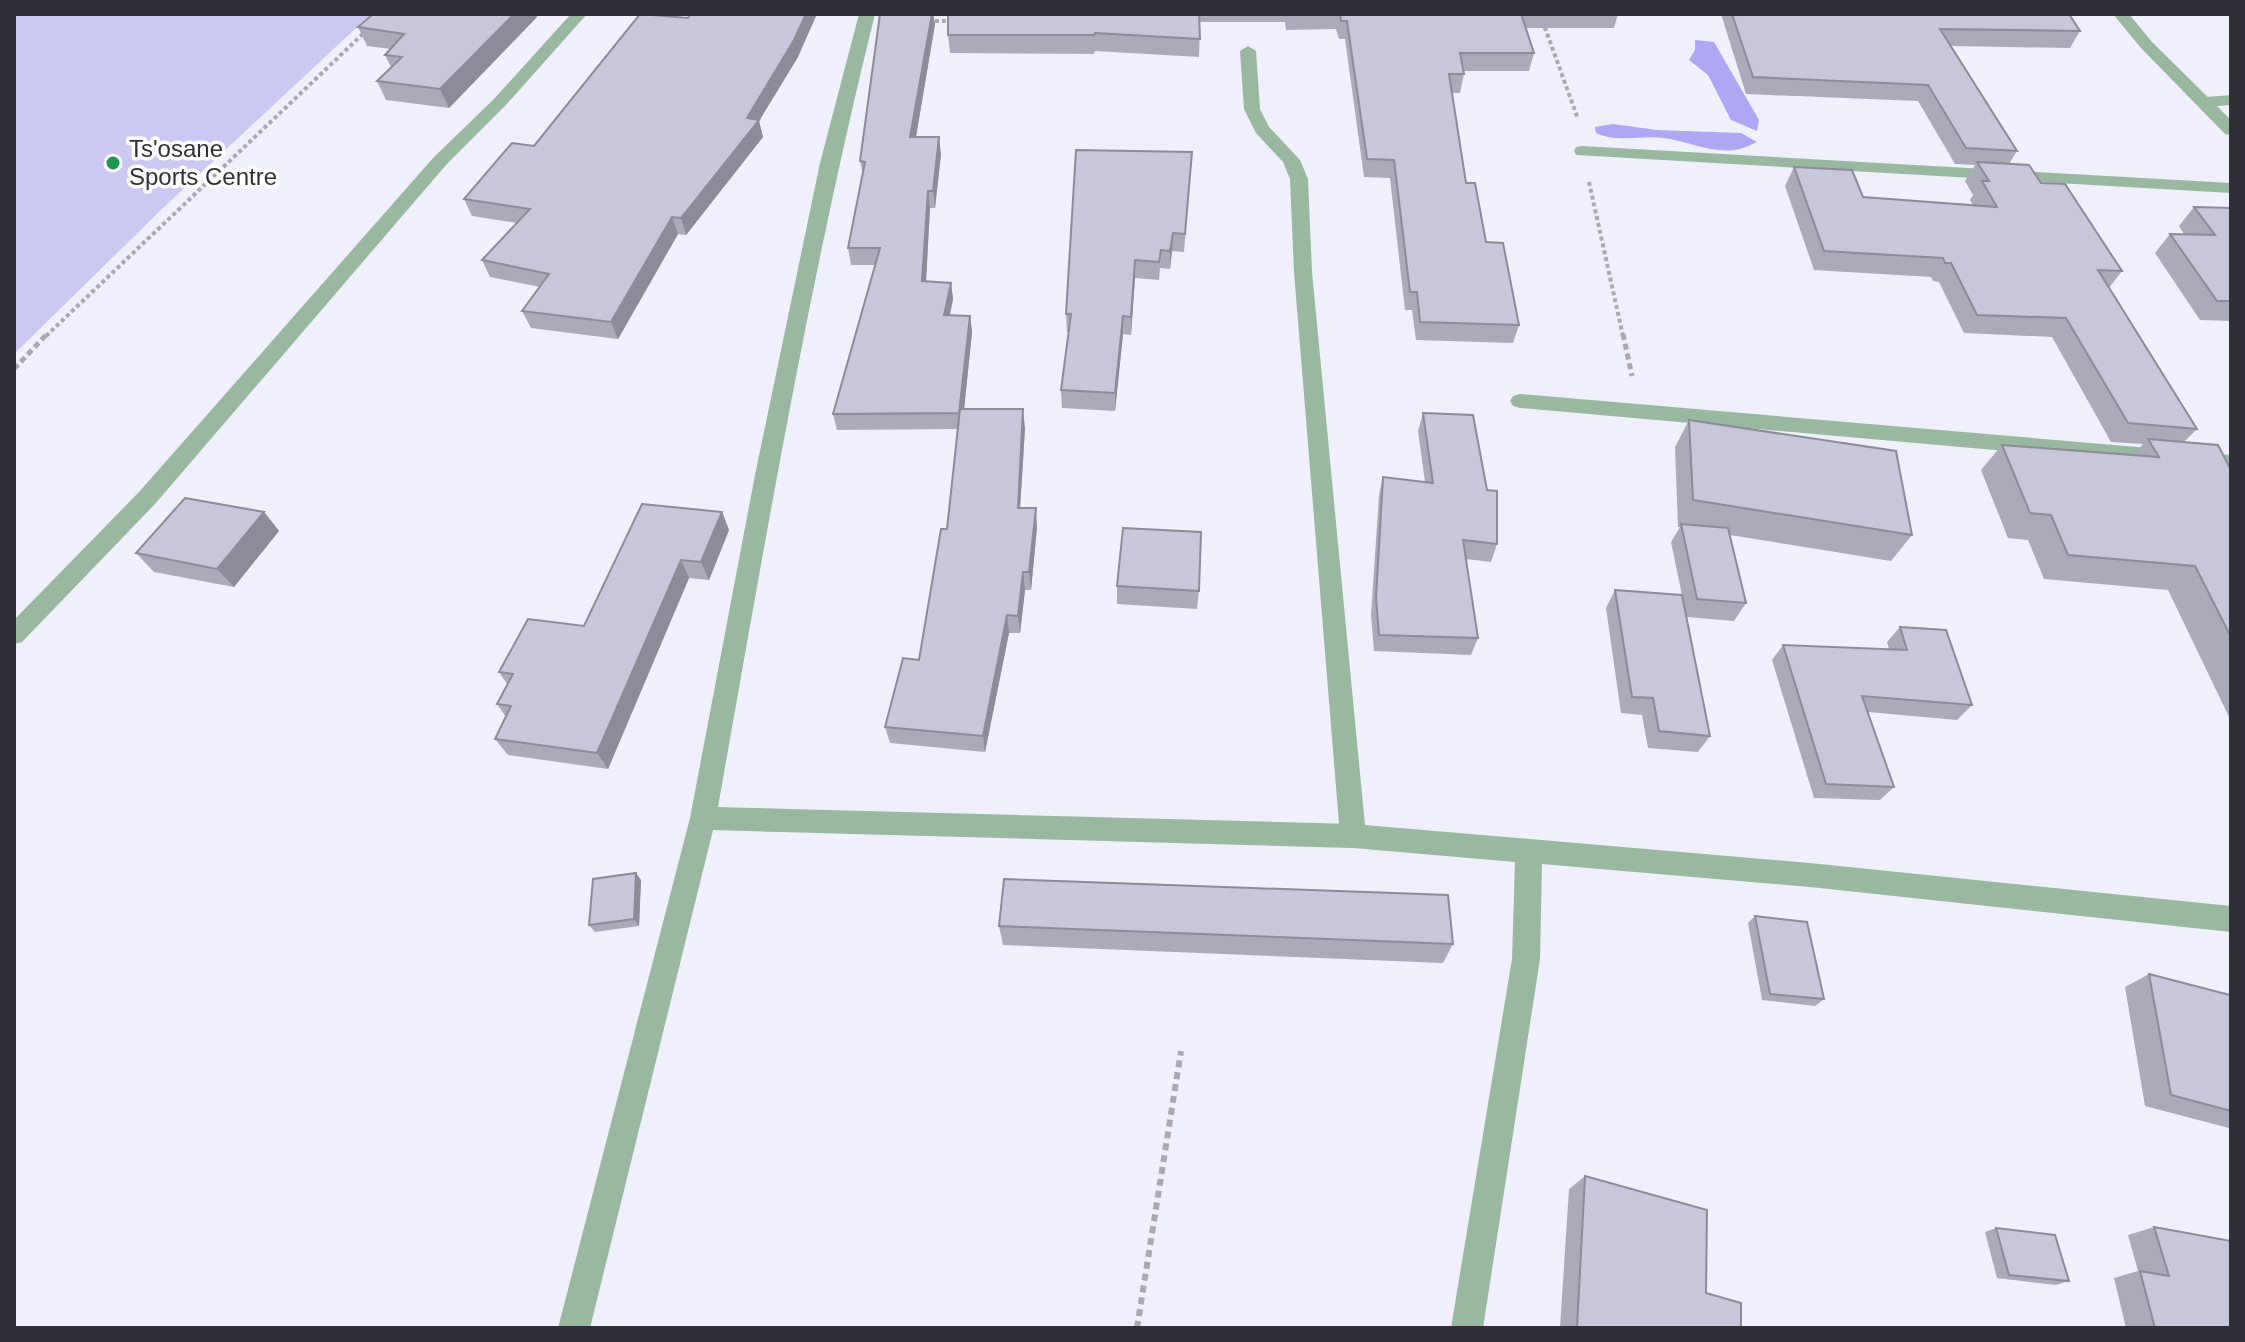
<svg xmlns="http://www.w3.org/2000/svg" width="2245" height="1342" font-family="Helvetica,sans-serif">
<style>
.green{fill:#cbc8f3}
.forest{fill:#aea7f4}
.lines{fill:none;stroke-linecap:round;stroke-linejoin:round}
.path-far2{stroke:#a9a8b3;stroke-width:4;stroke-dasharray:4 3;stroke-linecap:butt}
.path-far1{stroke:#a9a8b3;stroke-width:5;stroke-dasharray:6 4;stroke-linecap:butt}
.path{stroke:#a9a8b3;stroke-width:6;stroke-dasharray:7 5;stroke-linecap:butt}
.service{fill:#98b89f;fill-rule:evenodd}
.minor{fill:#98b89f;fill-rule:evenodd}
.wall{fill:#abaabb}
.shaded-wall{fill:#8b8b99}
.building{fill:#c7c6da;stroke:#8b8b99;stroke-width:2}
.poi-dot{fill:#1f9652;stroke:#fefefe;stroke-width:3}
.labels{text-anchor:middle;stroke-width:7;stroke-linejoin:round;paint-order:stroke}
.far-poi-label{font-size:24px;fill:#302f37;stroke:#fefefe;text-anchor:start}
</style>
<rect width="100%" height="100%" fill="#f0effc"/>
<polygon class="green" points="14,14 371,14 161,210 14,354"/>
<g class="forest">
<polygon points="1695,40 1714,42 1759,120 1757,131 1731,120 1708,75 1689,60 1695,50"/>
<path d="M 1613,124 L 1657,130 L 1741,133 L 1757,142 C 1752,144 1745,148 1739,149 C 1716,155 1687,141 1664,138 C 1641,135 1617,143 1596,133 L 1595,127 Z"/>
</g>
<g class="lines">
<g class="path-far2">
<polyline points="1540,14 1578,119"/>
<polyline points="928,21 954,21"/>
<polyline points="1589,182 1623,336"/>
<polyline points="46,336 366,31"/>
</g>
<g class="path-far1">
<polyline points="1623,334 1632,376"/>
<polyline points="14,369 47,334"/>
</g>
<polyline class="path" points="1137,1328 1181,1051"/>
<g class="service">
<polygon points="571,14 587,14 505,106 446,165 155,504 22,642 14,644 14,620 139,492 434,157 493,100"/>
<polygon points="1248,46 1256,51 1260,109 1269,127 1300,160 1308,179 1312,272 1366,836 1362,844 1353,848 1344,844 1340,836 1294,272 1290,179 1283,162 1256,133 1244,109 1240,51"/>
<polygon points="2231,95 2231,105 2207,107 2199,102 2207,97"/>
<polygon points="1582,146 2231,183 2231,193 1576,155 1574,151 1576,147"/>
<polygon points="1520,394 2231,455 2231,471 1520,408 1513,406 1510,401 1513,396"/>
</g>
<g class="minor">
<path d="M 859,14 L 875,14 C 810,276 765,541 718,807 L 1353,824 L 1810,863 L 2231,906 L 2231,932 L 1810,887 L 1542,864 L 1540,959 L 1483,1328 L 1451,1328 L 1512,959 L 1515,862 L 1353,848 L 713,830 L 590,1328 L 558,1328 L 690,818 L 755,475 L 820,163 Z"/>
<polygon points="2113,14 2129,14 2152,42 2231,120 2231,135 2225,134 2141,48"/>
</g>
</g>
<g class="wall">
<polygon points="373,14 536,14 537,17 449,108 386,100 377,81 391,67 385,55 391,49 367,46 358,27"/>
<polygon points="880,14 933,14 935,24 916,137 941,154 935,208 930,208 926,282 951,283 953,299 950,315 970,316 972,332 964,409 1025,428 1020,508 1037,527 1031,590 1025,590 1020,633 1009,633 985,752 890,743 885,727 919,660 947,529 957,429 837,430 833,414 875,265 851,265 848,248 863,175 860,161"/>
<polygon points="948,14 1618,14 1614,28 1526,28 1534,53 1529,71 1464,71 1464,74 1460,93 1452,93 1466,183 1486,242 1519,325 1513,343 1416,340 1412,310 1405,310 1390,178 1364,177 1345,39 1339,39 1336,29 1286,30 1285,22 1200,22 1199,57 1095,51 1094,54 950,53 948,35"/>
<polygon points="1721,14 2069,14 2080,31 2070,48 1951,46 2017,151 2009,164 2041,183 2122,271 2109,288 2197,429 2184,442 2231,470 2231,721 2168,590 2044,579 2028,540 2008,538 1981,470 2002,445 2133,455 2143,444 2111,442 2052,337 1964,333 1939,282 1933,281 1931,277 1814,270 1785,186 1794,167 1863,197 1973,205 1970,200 1973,195 1965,181 1975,165 1955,164 1918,101 1746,94"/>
<polygon points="688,18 798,57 759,121 763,137 686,235 678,234 618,339 531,328 522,311 540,287 490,277 482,260 517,223 472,216 464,199 534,146"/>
<polygon points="1192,152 1184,252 1172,251 1170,269 1160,268 1159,280 1135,278 1131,335 1123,334 1115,411 1062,408 1061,390 1069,332 1067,332 1066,314"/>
<polygon points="2194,207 2231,208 2231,321 2200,320 2155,253 2170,234 2184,234 2179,226"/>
<polygon points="1423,413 1497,544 1491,562 1466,559 1478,638 1471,655 1374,651 1371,615 1379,495 1383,477 1425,482 1418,431"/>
<polygon points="1689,420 1912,535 1891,561 1730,535 1746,603 1734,621 1687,617 1710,736 1698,752 1648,748 1642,715 1621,713 1606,608 1615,590 1682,595 1671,542 1680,527 1678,527 1675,447"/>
<polygon points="264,512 279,531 234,587 154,572 136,553"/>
<polygon points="722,512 729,530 709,580 689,578 608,769 508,755 495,739 506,717 497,704 507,684 499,672 584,626"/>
<polygon points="1117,586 1199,591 1197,609 1117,604"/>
<polygon points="1900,627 1972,705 1957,720 1868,712 1894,787 1880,800 1814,798 1772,660 1783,645 1889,649 1887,642"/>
<polygon points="641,880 639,926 595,932 589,925"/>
<polygon points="1755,916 1824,999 1815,1006 1762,1000 1748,923"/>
<polygon points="999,926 1453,944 1443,963 1003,945"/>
<polygon points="2149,974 2231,999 2231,1128 2229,1128 2145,1106 2125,987"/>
<polygon points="1585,1176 1706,1293 1741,1328 1560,1328 1569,1189"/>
<polygon points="2154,1227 2231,1328 2126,1328 2114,1278 2138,1271 2128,1235"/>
<polygon points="1996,1228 2069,1281 2056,1285 1997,1278 1985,1232"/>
</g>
<g class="shaded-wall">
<polygon points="514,14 536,14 537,17 449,108 440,89"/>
<polygon points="806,14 817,14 798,57 759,121 763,137 686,235 681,218 747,118"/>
<polygon points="932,14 933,14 935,24 913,154 910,137"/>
<polygon points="939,137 941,154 935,208 933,191"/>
<polygon points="928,191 930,208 925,298 922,281"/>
<polygon points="672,217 678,234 618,339 611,322"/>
<polygon points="1173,233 1172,251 1170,269 1170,251"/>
<polygon points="1135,260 1135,278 1131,335 1131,317"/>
<polygon points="951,283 953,299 946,331 944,315"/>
<polygon points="970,316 972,332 962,429 960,413"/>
<polygon points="1123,316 1123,334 1115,411 1115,393"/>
<polygon points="1023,409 1025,428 1019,526 1018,508"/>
<polygon points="1036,508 1037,527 1031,590 1029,572"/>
<polygon points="264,512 279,531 234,587 217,569"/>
<polygon points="722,512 729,530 709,580 701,562"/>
<polygon points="681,560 689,578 608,769 597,753"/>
<polygon points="1023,572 1025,590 1020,633 1018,616"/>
<polygon points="1007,615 1009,633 985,752 983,736"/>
<polygon points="636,873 641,880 639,926 634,919"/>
</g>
<g class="building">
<polygon points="373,14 514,14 440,89 377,81 402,57 385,55 404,34 358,27"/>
<polygon points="640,14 688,18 690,14 806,14 794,40 747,118 759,120 681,218 672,217 611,322 522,311 549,274 482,260 530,209 464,199 512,143 534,146"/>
<polygon points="880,14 932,14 910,137 939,137 933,191 928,191 922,281 951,283 944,315 970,316 959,413 833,414 880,248 848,248 865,162 860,161"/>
<polygon points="948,14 1199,14 1200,39 1095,33 1094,35 948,35"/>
<polygon points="1340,14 1521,14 1534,53 1460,53 1464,74 1449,74 1466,183 1475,183 1486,242 1503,243 1519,325 1420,322 1417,292 1410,292 1394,160 1367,159 1347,21 1341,21"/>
<polygon points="1732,14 2069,14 2080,31 1940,29 2017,151 1966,148 1928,85 1753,77"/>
<polygon points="1076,150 1192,152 1185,234 1173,233 1170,251 1161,250 1159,262 1135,260 1131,317 1123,316 1115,393 1061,390 1071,314 1066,314"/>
<polygon points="1977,162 2029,165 2041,183 2065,184 2122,271 2098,270 2197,429 2128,423 2066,318 1977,315 1951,263 1945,263 1943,258 1824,251 1794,167 1852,170 1863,197 1997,207 1982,181 1989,181"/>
<polygon points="2194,207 2231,208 2231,301 2217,301 2170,234 2215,235"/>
<polygon points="960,409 1023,409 1018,508 1036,508 1029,572 1023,572 1018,616 1007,615 983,736 885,727 903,658 919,660 941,529 947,529"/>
<polygon points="1423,413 1473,415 1487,490 1497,491 1497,544 1463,540 1478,638 1379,635 1376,598 1383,477 1433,483"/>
<polygon points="1689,420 1896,451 1912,535 1693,500"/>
<polygon points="2148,439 2218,445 2231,470 2231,637 2195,566 2068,555 2051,515 2030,513 2002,445 2159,457"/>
<polygon points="185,498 264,512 217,569 136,553"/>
<polygon points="642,504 722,512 701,562 681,560 597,753 495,739 511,706 497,704 513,674 499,672 528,619 584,626"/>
<polygon points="1681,524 1728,528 1746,603 1697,599"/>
<polygon points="1123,528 1201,532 1199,591 1117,586"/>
<polygon points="1615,590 1682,595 1710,736 1659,731 1653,698 1632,697"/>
<polygon points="1900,627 1946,630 1972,705 1862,696 1894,787 1826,784 1783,645 1907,650"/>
<polygon points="636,873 634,919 589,925 593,879"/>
<polygon points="1004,879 1448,895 1453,944 999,926"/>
<polygon points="1755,916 1807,922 1824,999 1770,994"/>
<polygon points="2149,974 2230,995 2231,1111 2171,1095"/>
<polygon points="1585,1176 1707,1210 1706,1293 1741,1303 1741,1328 1577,1328"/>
<polygon points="2154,1227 2231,1241 2231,1328 2155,1328 2140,1271 2169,1276"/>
<polygon points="1996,1228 2055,1235 2069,1281 2009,1275"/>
</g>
<circle class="poi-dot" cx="113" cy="163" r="8"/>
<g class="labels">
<g class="far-poi-label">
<text x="129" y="157">Ts'osane<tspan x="129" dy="28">Sports Centre</tspan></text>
</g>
</g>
<rect width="2245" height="1342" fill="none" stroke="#302f37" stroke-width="32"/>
</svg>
